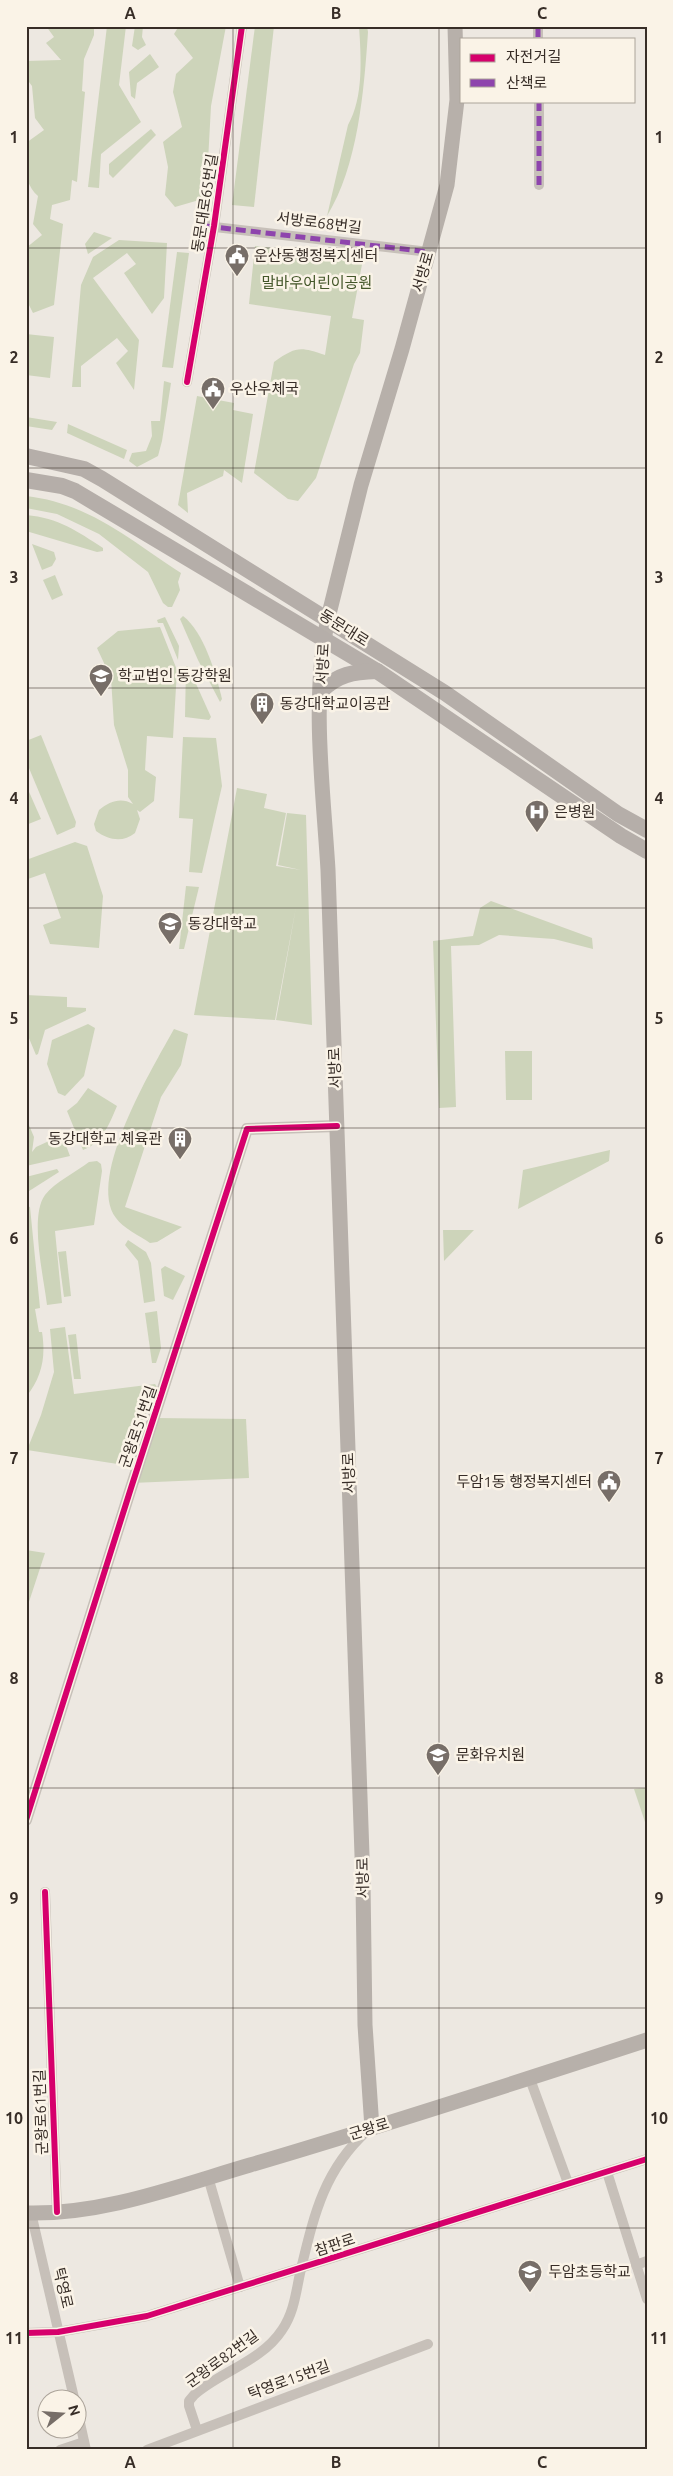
<svg xmlns="http://www.w3.org/2000/svg" width="673" height="2476" font-family="Ubuntu,'Noto Sans KR',sans-serif">
<style>
.green{fill:#cdd4ba}
.lines{fill:none;stroke-linecap:round;stroke-linejoin:round}
.minor{stroke:#c7c0b9;stroke-width:10}
.tertiary{stroke:#c7c0b9;stroke-width:12}
.secondary{stroke:#b7b0aa;stroke-width:15}
.primary{stroke:#b5aea9;stroke-width:16}
.quiet{stroke:#8e44ad;stroke-width:5;stroke-dasharray:10 5;stroke-linecap:butt}
.cycleway-casing{stroke:#faf3e7;stroke-width:9}
.cycleway{stroke:#d6006c;stroke-width:6}
.grid{fill:none;stroke:#372d27;stroke-width:1;stroke-opacity:0.55}
.labels{text-anchor:middle;stroke-width:5;stroke-linejoin:round;paint-order:stroke}
.street-label{font-size:15px;fill:#372d27;stroke:#faf3e7}
.poi-label{font-size:15px;fill:#372d27;stroke:#faf3e7;text-anchor:start}
.park-label{font-size:15px;fill:#44572a;stroke:#faf3e7}
.neatline{fill:none;stroke:#372d27;stroke-width:2}
.grid-label{font-size:16px;text-anchor:middle;font-weight:bold;fill:#372d27}
</style>
<rect width="100%" height="100%" fill="#ede8e1"/>
<g class="green">
<path d="M 46,26 L 94,26 L 94,35 L 84,59 L 82,91 L 85,92 L 77,182 L 72,180 L 70,200 L 52,205 L 50,219 L 63,224 L 54,305 L 33,313 L 26,299 L 26,248 L 42,235 L 33,224 L 38,196 C 22,182 26,163 26,143 L 44,130 L 35,118 L 32,86 L 26,78 L 26,61 L 61,60 L 46,43 L 54,37 Z"/>
<polygon points="107,26 126,26 119,85 141,122 101,154 99,188 88,187"/>
<polygon points="135,26 143,26 142,37 146,45 138,50 132,46"/>
<polygon points="179,26 226,26 211,106 206,198 175,207 165,195 168,167 163,142 182,127 173,92 176,74 193,58 174,34"/>
<polygon points="255,26 274,26 254,207 232,205"/>
<path d="M 359,26 L 367,26 L 368,32 C 364,91 358,166 327,216 L 348,125 C 364,97 361,57 359,26 Z"/>
<polygon points="150,54 159,67 137,83 135,99 131,96 129,72"/>
<polygon points="151,129 156,135 113,178 109,174 109,164"/>
<polygon points="94,232 112,238 88,254 85,244"/>
<polygon points="119,240 167,243 164,298 152,314 124,273 136,264 127,253 93,278 139,340 134,390 116,363 128,351 117,338 81,366 81,387 72,387 81,285 93,257"/>
<path d="M 255,246 L 295,250 L 296,248 L 363,259 L 352,318 L 364,320 L 360,353 L 354,364 L 316,478 L 298,501 L 288,499 L 254,473 L 274,362 C 297,346 300,347 325,355 L 331,316 L 249,304 Z"/>
<polygon points="177,252 189,253 173,368 162,367"/>
<polygon points="26,334 54,337 50,378 26,375"/>
<polygon points="164,381 171,383 162,441 158,456 137,467 129,461 132,453 146,451 152,436 151,421 160,421"/>
<polygon points="197,396 234,403 233,410 253,414 242,483 224,470 223,476 187,493 188,513 178,505"/>
<polygon points="26,417 57,422 52,430 26,426"/>
<polygon points="68,424 127,450 124,459 67,433"/>
<path d="M 26,496 C 89,503 130,540 181,573 L 178,582 L 180,590 L 172,607 L 168,607 L 163,603 L 148,572 L 99,534 L 57,514 L 26,508 Z"/>
<path d="M 26,515 C 59,518 77,531 103,548 L 103,551 L 97,552 L 26,531 Z"/>
<polygon points="32,544 54,552 56,559 52,566 42,570"/>
<polygon points="55,575 63,595 52,600 43,580"/>
<path d="M 183,616 C 204,632 216,674 222,699 L 220,702 L 198,660 L 180,619 Z"/>
<polygon points="165,617 179,646 178,660 163,623 158,623 157,620"/>
<path d="M 160,627 L 177,670 L 173,738 L 147,736 L 145,770 L 156,777 L 154,801 L 140,812 L 137,810 L 140,819 L 135,833 C 123,843 108,840 96,831 L 94,824 L 99,810 C 110,801 121,797 133,804 L 128,797 L 128,770 L 114,725 L 111,678 L 97,648 L 118,631 Z"/>
<polygon points="186,666 188,666 211,717 209,720 185,717"/>
<polygon points="41,735 76,822 75,827 57,835 26,761 26,741"/>
<polygon points="183,737 216,738 222,786 202,873 189,872 193,819 179,818"/>
<polygon points="26,785 41,819 26,825"/>
<polygon points="237,788 267,794 264,808 286,813 276,866 301,870 278,865 287,813 306,815 312,1025 276,1020 296,907 275,1020 194,1015"/>
<polygon points="75,842 87,846 103,896 99,948 50,944 43,925 61,918 45,873 28,879 26,860"/>
<polygon points="186,886 199,887 184,949 179,949"/>
<polygon points="491,901 592,938 593,949 554,939 499,935 479,945 451,946 456,1107 439,1108 433,941 473,936 480,908"/>
<polygon points="26,995 67,997 67,1007 86,1008 86,1011 45,1030 38,1054 36,1055 26,1031"/>
<polygon points="88,1024 95,1028 84,1076 65,1096 58,1093 47,1064 52,1040"/>
<path d="M 174,1029 L 188,1034 L 181,1065 L 161,1097 L 125,1207 L 182,1227 L 157,1242 L 150,1243 C 140,1236 123,1228 116,1218 C 86,1178 153,1067 174,1029 Z"/>
<polygon points="505,1051 532,1051 532,1100 506,1100"/>
<path d="M 88,1088 L 117,1106 C 109,1125 102,1143 83,1150 L 67,1111 L 77,1103 Z"/>
<polygon points="26,1118 34,1137 32,1152 36,1147 62,1135 70,1156 26,1166"/>
<polygon points="610,1150 609,1161 518,1209 523,1170"/>
<path d="M 97,1161 L 101,1164 L 102,1171 L 94,1225 L 55,1231 L 62,1303 L 47,1305 C 44,1278 29,1217 45,1195 C 55,1182 76,1172 89,1162 Z"/>
<polygon points="57,1169 59,1172 26,1193 26,1177"/>
<path d="M 26,1206 L 30,1207 L 40,1308 L 35,1309 L 39,1332 L 42,1332 C 46,1357 42,1377 26,1397 Z"/>
<polygon points="443,1230 474,1230 444,1261"/>
<polygon points="128,1240 146,1252 151,1263 155,1301 144,1303 138,1261 125,1245"/>
<polygon points="66,1251 71,1296 64,1297 58,1252"/>
<polygon points="165,1266 185,1276 173,1300 164,1296 161,1269"/>
<polygon points="157,1311 161,1348 156,1363 152,1363 145,1313"/>
<polygon points="65,1327 74,1394 155,1384 157,1387 124,1465 27,1450 41,1415 54,1372 50,1329"/>
<polygon points="76,1334 81,1379 74,1379 68,1335"/>
<polygon points="155,1418 246,1419 249,1478 132,1483"/>
<polygon points="26,1550 45,1553 26,1611"/>
<polygon points="647,1788 647,1828 634,1789"/>
</g>
<g class="lines">
<g class="minor">
<polyline points="538,27 538,39"/>
<polyline points="539,101 539,185"/>
<polyline points="206,226 429,252"/>
<polyline points="187,382 214,226 242,26"/>
<polyline points="45,1892 57,2212"/>
<polyline points="530,2079 568,2183"/>
<polyline points="607,2172 647,2299"/>
<polyline points="208,2177 240,2287"/>
<polyline points="31,2213 74,2398"/>
<polyline points="636,2265 647,2261"/>
<polyline points="26,2333 58,2332 147,2316 647,2159"/>
<polyline points="78,2414 86,2450"/>
<path d="M 197,2430 L 189,2406 L 189,2401 L 194,2395 C 220,2372 262,2361 282,2330 C 295,2311 296,2290 301,2269 C 314,2215 324,2170 367,2131"/>
<polyline points="60,2450 84,2442"/>
<polyline points="147,2450 428,2344"/>
</g>
<polyline class="tertiary" points="26,1820 131,1488 247,1129 337,1126"/>
<g class="secondary">
<path d="M 372,2128 L 365,2025 L 363,1884 L 328,870 C 323,787 311,700 328,618 L 361,485 L 402,349 L 447,185 L 457,100 L 455,26"/>
<path d="M 26,2213 C 103,2215 178,2186 250,2165 C 383,2126 515,2083 647,2040"/>
</g>
<g class="primary">
<polyline points="26,456 84,469 102,479 445,693 618,814 647,830"/>
<polyline points="26,480 62,486 75,491 377,671 621,836 647,851"/>
<path d="M 321,691 C 338,674 353,672 377,671"/>
</g>
<g class="quiet">
<polyline points="538,27 538,39"/>
<polyline points="539,101 539,185"/>
<polyline points="206,226 429,252"/>
</g>
<defs>
<g id="cycleway">
<polyline points="187,382 214,226 242,26"/>
<polyline points="26,1820 131,1488 247,1129 337,1126"/>
<polyline points="45,1892 57,2212"/>
<polyline points="26,2333 58,2332 147,2316 647,2159"/>
</g>
</defs>
<use href="#cycleway" class="cycleway-casing"/>
<use href="#cycleway" class="cycleway"/>
</g>
<path class="grid" d="M 233,26 L 233,2450M 439,26 L 439,2450M 26,248 L 647,248M 26,468 L 647,468M 26,688 L 647,688M 26,908 L 647,908M 26,1128 L 647,1128M 26,1348 L 647,1348M 26,1568 L 647,1568M 26,1788 L 647,1788M 26,2008 L 647,2008M 26,2228 L 647,2228"/>
<defs>
<symbol id="civic-pin" viewBox="-11 -11 22 30"><path d="M0 17L-7.5 6A9.5 9.5 0 1 1 7.5 6Z" fill="#776e68" stroke="#faf3e7"/><path d="M-.6-6.5H3V-4.5H.6V-3L4-1V1h2V6H-6V1h2V-1L-.6-3ZM-1.2 2.5V6h2.4V2.5Z" fill="#fff"/></symbol>
<symbol id="school-pin" viewBox="-11 -11 22 30"><path d="M0 17L-7.5 6A9.5 9.5 0 1 1 7.5 6Z" fill="#776e68" stroke="#faf3e7"/><path d="M0-5L7-2L0 1L-7-2ZM-4 1L0 2.5L4 1V4Q0 6-4 4Z" fill="#fff"/></symbol>
<symbol id="building-pin" viewBox="-11 -11 22 30"><path d="M0 17L-7.5 6A9.5 9.5 0 1 1 7.5 6Z" fill="#776e68" stroke="#faf3e7"/><path d="M-4-6H4V6H1V3H-1V6H-4ZM-2.5-4.3h1.7v1.8h-1.7ZM.8-4.3h1.7v1.8H.8ZM-2.5-1h1.7V.8h-1.7ZM.8-1h1.7V.8H.8Z" fill="#fff"/></symbol>
<symbol id="hospital-pin" viewBox="-11 -11 22 30"><path d="M0 17L-7.5 6A9.5 9.5 0 1 1 7.5 6Z" fill="#776e68" stroke="#faf3e7"/><path d="M-5-5h3v3.5h4V-5h3V5h-3V1.5h-4V5h-3Z" fill="#fff"/></symbol>
<symbol id="university-pin" viewBox="-11 -11 22 30"><path d="M0 17L-7.5 6A9.5 9.5 0 1 1 7.5 6Z" fill="#776e68" stroke="#faf3e7"/><path d="M0-5L7-2L0 1L-7-2ZM-4 1L0 2.5L4 1V4Q0 6-4 4Z" fill="#fff"/></symbol>
</defs>
<g fill-rule="evenodd">
<use href="#civic-pin" x="223" y="242" width="28" height="38"/>
<use href="#civic-pin" x="199" y="375" width="28" height="38"/>
<use href="#school-pin" x="87" y="662" width="28" height="38"/>
<use href="#building-pin" x="248" y="690" width="28" height="38"/>
<use href="#hospital-pin" x="523" y="798" width="28" height="38"/>
<use href="#university-pin" x="156" y="910" width="28" height="38"/>
<use href="#building-pin" x="166" y="1125" width="28" height="38"/>
<use href="#civic-pin" x="595" y="1468" width="28" height="38"/>
<use href="#school-pin" x="424" y="1741" width="28" height="38"/>
<use href="#school-pin" x="516" y="2258" width="28" height="38"/>
</g>
<g class="labels">
<g class="street-label">
<text transform="translate(205 203) rotate(-81)" y="5">동문대로65번길</text>
<text transform="translate(319 223) rotate(7)" y="5">서방로68번길</text>
<text transform="translate(423 272) rotate(-74)" y="5">서방로</text>
<text transform="translate(344 628) rotate(32)" y="5">동문대로</text>
<text transform="translate(323 664) rotate(-87)" y="5">서방로</text>
<text transform="translate(335 1068) rotate(-92)" y="5">서방로</text>
<text transform="translate(138 1427) rotate(-71)" y="5">군왕로51번길</text>
<text transform="translate(349 1473) rotate(-92)" y="5">서방로</text>
<text transform="translate(363 1878) rotate(-91)" y="5">서방로</text>
<text transform="translate(41 2112) rotate(-92)" y="5">군왕로61번길</text>
<text transform="translate(369 2129) rotate(-17)" y="5">군왕로</text>
<text transform="translate(335 2245) rotate(-18)" y="5">참판로</text>
<text transform="translate(63 2288) rotate(77)" y="5">탁영로</text>
<text transform="translate(222 2359) rotate(-36)" y="5">군왕로82번길</text>
<text transform="translate(289 2380) rotate(-20)" y="5">탁영로15번길</text>
</g>
<g class="poi-label">
<text x="254" y="261">운산동행정복지센터</text>
<text x="230" y="394">우산우체국</text>
<text x="118" y="681">학교법인 동강학원</text>
<text x="280" y="709">동강대학교이공관</text>
<text x="554" y="817">은병원</text>
<text x="188" y="929">동강대학교</text>
<text x="162" y="1144" text-anchor="end">동강대학교 체육관</text>
<text x="592" y="1487" text-anchor="end">두암1동 행정복지센터</text>
<text x="456" y="1760">문화유치원</text>
<text x="548" y="2277">두암초등학교</text>
</g>
<g class="park-label">
<text x="317" y="288">말바우어린이공원</text>
</g>
</g>
<rect width="673" height="2476" fill="none" stroke="#faf3e7" stroke-width="55"/>
<rect x="460" y="38" width="175" height="65" fill="#faf3e7" stroke="#aca49a"/>
<rect x="470" y="54" width="25" height="8" fill="#d6006c" stroke="#aca49a"/>
<text x="506" y="62" font-size="15" fill="#372d27">자전거길</text>
<rect x="470" y="79" width="25" height="8" fill="#8e44ad" stroke="#aca49a"/>
<text x="506" y="88" font-size="15" fill="#372d27">산책로</text>
<g transform="translate(62 2414) rotate(73)"><circle r="24" fill="#faf3e7" stroke="#aca49a"/>
<path d="M0-4L9 19L0 12L-9 19Z" fill="#776e68"/>
<text y="-8" font-size="14" font-weight="bold" text-anchor="middle" fill="#372d27">N</text>
</g>
<rect x="28" y="28" width="618" height="2420" class="neatline"/>
<g class="grid-label">
<text x="130" y="19">A</text>
<text x="336" y="19">B</text>
<text x="542" y="19">C</text>
<text x="14" y="143">1</text>
<text x="659" y="143">1</text>
<text x="14" y="363">2</text>
<text x="659" y="363">2</text>
<text x="14" y="583">3</text>
<text x="659" y="583">3</text>
<text x="14" y="804">4</text>
<text x="659" y="804">4</text>
<text x="14" y="1024">5</text>
<text x="659" y="1024">5</text>
<text x="14" y="1244">6</text>
<text x="659" y="1244">6</text>
<text x="14" y="1464">7</text>
<text x="659" y="1464">7</text>
<text x="14" y="1684">8</text>
<text x="659" y="1684">8</text>
<text x="14" y="1904">9</text>
<text x="659" y="1904">9</text>
<text x="14" y="2124">10</text>
<text x="659" y="2124">10</text>
<text x="14" y="2344">11</text>
<text x="659" y="2344">11</text>
<text x="130" y="2468">A</text>
<text x="336" y="2468">B</text>
<text x="542" y="2468">C</text>
</g>
</svg>
